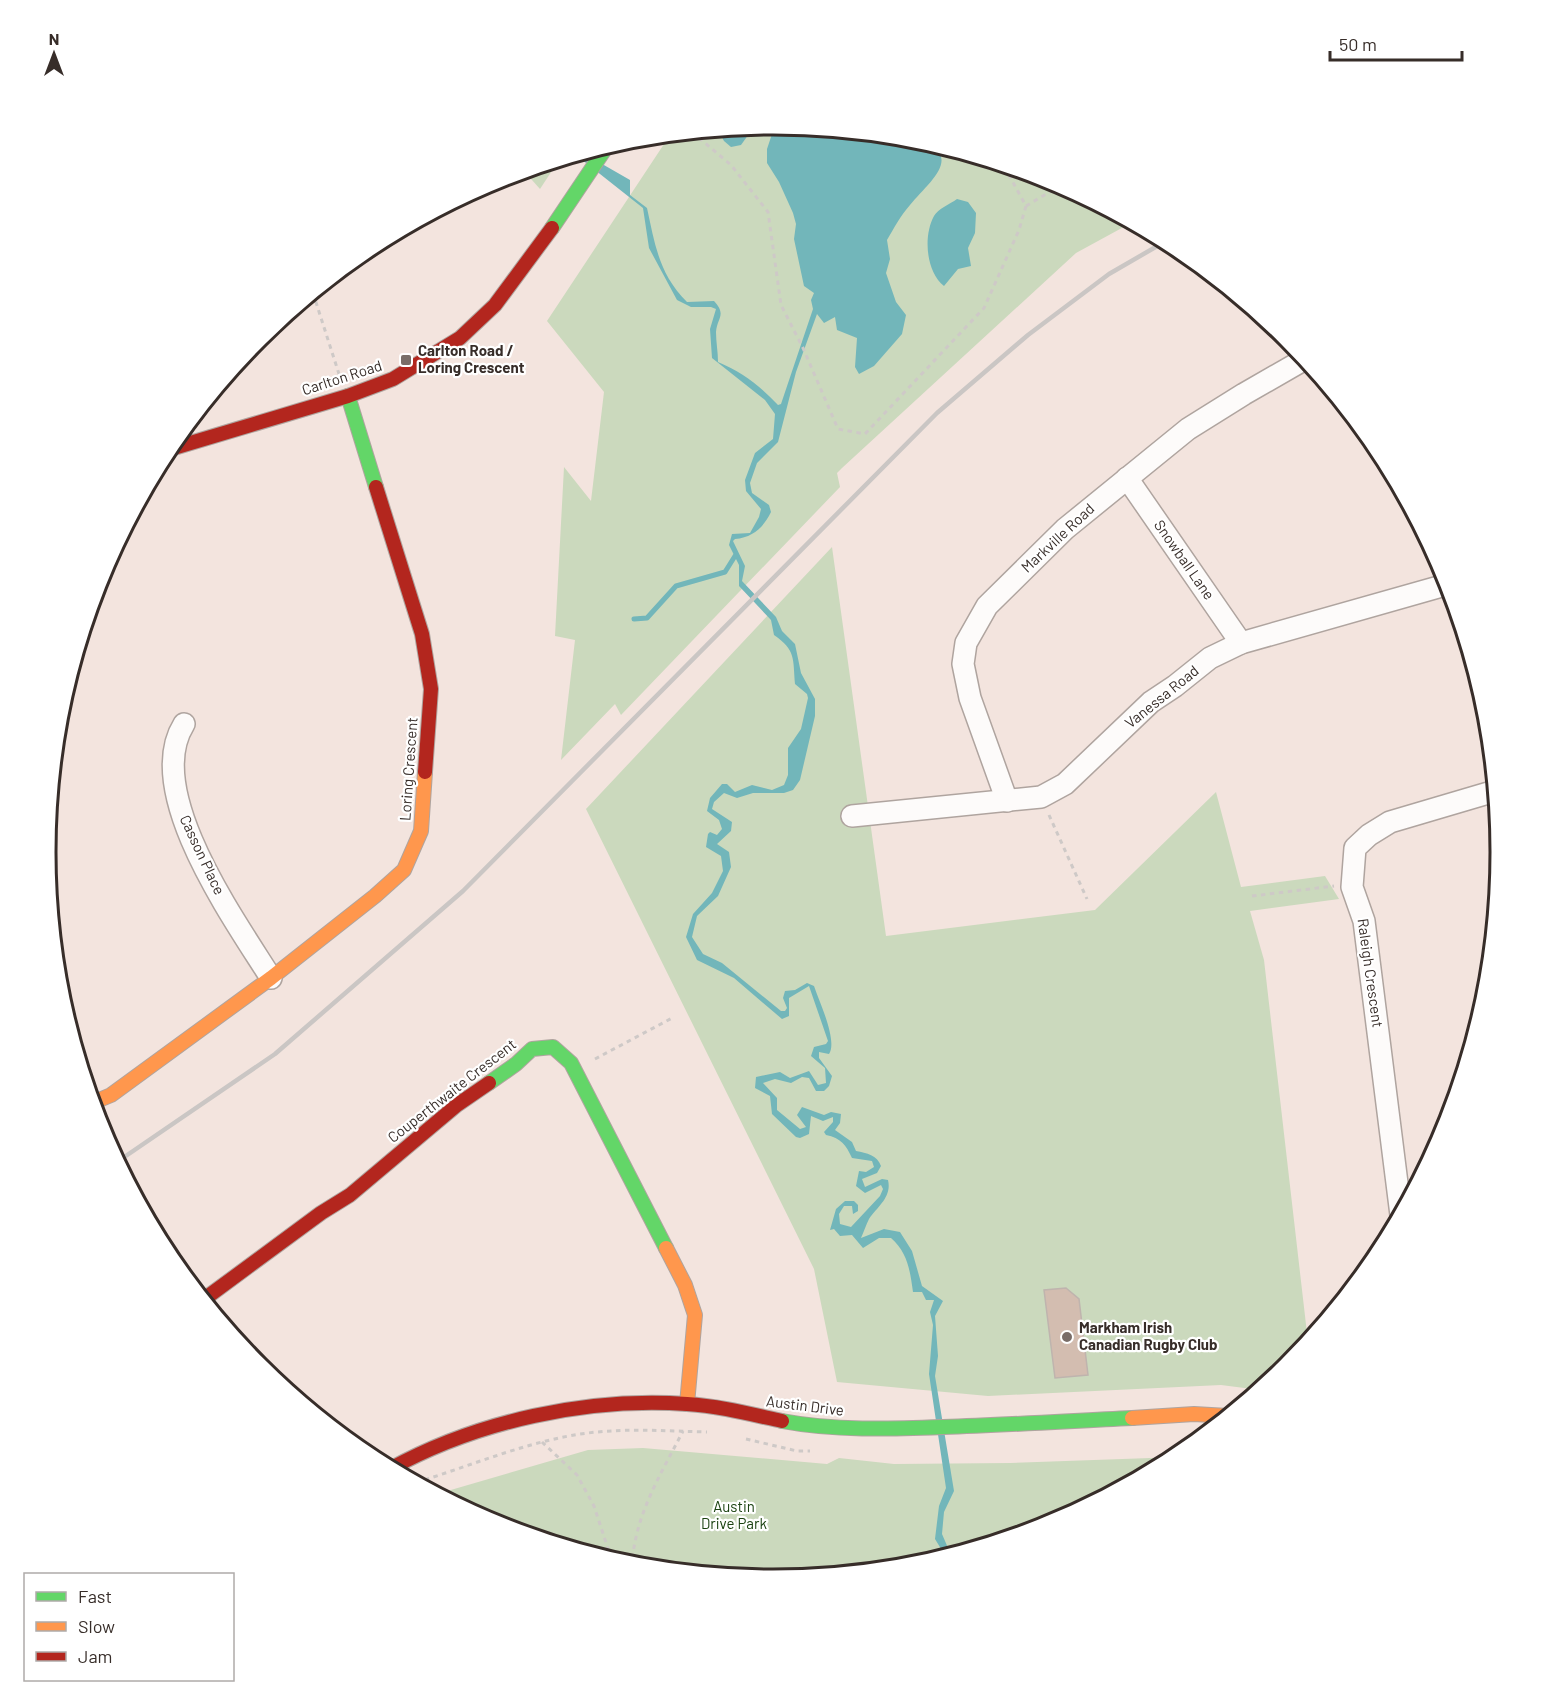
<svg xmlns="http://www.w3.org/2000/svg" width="1546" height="1705" font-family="Barlow,sans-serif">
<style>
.green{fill:#cbd9bd}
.water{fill:#72b6ba}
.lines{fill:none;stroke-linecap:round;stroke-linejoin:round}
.stream{stroke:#72b6ba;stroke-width:5}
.building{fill:#d3bdb0;stroke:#bfb4ae;stroke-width:1.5}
.street-casing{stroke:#afa49f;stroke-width:24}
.fast-casing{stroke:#afa49f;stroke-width:16}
.slow-casing{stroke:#afa49f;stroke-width:16}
.jam-casing{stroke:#afa49f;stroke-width:16}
.path{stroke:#cec9c7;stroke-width:3;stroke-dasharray:4.5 4.5;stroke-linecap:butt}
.street{stroke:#fdfbfa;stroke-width:21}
.fast{stroke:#63d668;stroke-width:14}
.slow{stroke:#ff974d;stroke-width:14}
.jam{stroke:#b3261e;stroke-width:14}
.rail{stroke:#cac6c4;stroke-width:4.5}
.poi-dot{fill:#796d68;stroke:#fff;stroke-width:2}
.labels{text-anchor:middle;stroke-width:4.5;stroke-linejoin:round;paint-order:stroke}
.poi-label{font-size:15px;font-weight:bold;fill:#372d29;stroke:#fff;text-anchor:start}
.street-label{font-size:15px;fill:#372d29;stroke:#fff}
.park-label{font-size:15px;fill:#1b4211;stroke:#fff}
.rim{fill:none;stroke:#372d29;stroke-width:3}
</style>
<rect width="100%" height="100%" fill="#f3e4de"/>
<g class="green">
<polygon points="773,125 915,139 1052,180 1131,223 1076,253 842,468 837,473 840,487 621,715 615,704 561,760 575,640 555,636 564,467 591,501 604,392 547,321 670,135"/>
<polygon points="559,160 540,189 524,171"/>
<polygon points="832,547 886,936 1095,910 1216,792 1241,887 1325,876 1339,899 1250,911 1264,960 1308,1342 1288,1368 1260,1390 1221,1385 988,1396 837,1382 814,1269 586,809"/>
<polygon points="643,1448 827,1464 839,1458 894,1464 1010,1463 1179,1457 1051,1525 915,1567 773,1580 631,1566 494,1525 437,1494 588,1450"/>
</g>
<g class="water">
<path d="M 775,125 L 915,139 C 967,154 930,181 910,205 C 901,215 894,228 887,240 L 890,259 L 886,273 L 896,302 L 906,315 L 902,334 L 874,366 L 859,374 L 855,367 L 857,338 L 837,330 L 835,317 L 824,323 L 817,314 L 796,372 L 778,442 L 757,463 L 750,483 L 752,493 L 769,505 L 771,512 C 763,528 753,537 735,539 L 733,541 L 745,566 L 742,581 L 776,617 L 782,631 L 795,644 L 801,673 L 815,699 L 815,716 L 800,780 L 793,790 L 784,793 L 753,793 L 737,798 L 724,793 L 714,802 L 712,809 L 732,822 L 731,831 L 717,844 L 729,852 L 731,867 L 718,896 L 697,916 L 692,937 L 703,954 L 722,963 L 781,1011 L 785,1011 L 787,1008 L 783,998 L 785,991 L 795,990 L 807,983 L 814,986 C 819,1001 838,1041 829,1054 L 819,1052 L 819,1058 L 832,1076 L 829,1086 L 824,1091 L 816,1091 L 809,1078 L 802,1077 L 791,1083 L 775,1079 L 763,1083 L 777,1098 L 777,1110 L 800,1129 L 806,1127 L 797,1115 L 802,1107 L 824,1115 L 831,1112 L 841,1114 L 840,1123 L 835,1130 L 852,1142 L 856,1151 C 867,1153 877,1155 881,1166 L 877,1173 L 862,1179 L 865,1187 L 882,1179 L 888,1180 C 892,1197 878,1206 869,1219 C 866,1225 864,1231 861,1238 L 884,1229 L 900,1232 L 912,1251 L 922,1286 L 943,1301 L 935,1316 L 938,1356 L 935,1376 L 954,1491 L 944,1512 L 942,1534 L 951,1555 L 946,1557 L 935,1539 L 939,1506 L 946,1488 L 929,1374 L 933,1325 L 930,1312 L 934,1300 L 926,1300 L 922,1292 L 913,1292 C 910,1271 908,1253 891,1238 L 879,1238 L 863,1248 L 852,1235 L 840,1236 L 834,1229 L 830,1230 L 836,1209 L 845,1201 L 854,1201 L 858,1205 L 858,1211 L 853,1214 L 852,1206 L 844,1206 L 839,1214 L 840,1224 L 851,1227 L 880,1196 L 883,1189 L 881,1185 L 865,1193 L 856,1186 L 859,1171 L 866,1172 L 874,1167 L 872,1161 L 852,1158 C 846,1145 841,1138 826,1135 L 824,1132 L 833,1122 L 833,1117 L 823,1121 L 811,1116 L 809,1134 L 800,1138 L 796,1137 L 772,1114 L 770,1096 L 755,1088 L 756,1077 L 780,1072 L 790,1078 L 809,1071 L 818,1085 L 826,1083 L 825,1068 L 811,1056 L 814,1047 L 826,1044 L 828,1041 L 809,986 L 789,998 L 789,1016 L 782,1019 L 734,978 L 697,960 L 686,937 L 693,914 L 712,893 L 723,871 L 721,856 L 706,847 L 708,834 L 710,832 L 717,835 L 722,829 L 719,820 L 707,811 L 710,798 L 722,784 L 727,784 L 735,792 L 752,785 L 772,790 L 784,785 L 788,775 L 788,748 L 801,729 L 808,698 L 807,694 L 795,684 C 793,659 796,650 774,635 L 771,620 L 739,586 L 739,565 L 729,545 L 732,534 L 750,533 L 759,517 L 761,509 L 746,491 L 745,480 L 755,453 L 773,439 L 775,414 L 765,400 L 712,358 L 710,329 L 716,309 L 711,307 L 691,307 L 677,300 L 649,248 L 643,208 L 576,155 L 583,153 L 630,180 L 630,195 L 647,208 C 655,245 659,274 687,302 L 714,301 C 727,315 717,318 716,332 C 716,342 718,352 718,362 C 742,372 760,386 778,405 L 781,404 L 813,309 L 811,300 L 814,293 L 804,286 L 794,239 L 796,224 L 793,213 L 779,182 L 767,163 L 767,149 Z"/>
<polygon points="751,127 751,131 741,145 731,147 724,141 718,130"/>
<path d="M 957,199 L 968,202 L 976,213 L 975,233 L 968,248 L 971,266 L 958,269 L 944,286 C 926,272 923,236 934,216 C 938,209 950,204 957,199 Z"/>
</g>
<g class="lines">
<polyline class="stream" points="634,619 647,618 676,586 725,572 735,556"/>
</g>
<polygon class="building" points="1066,1288 1079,1299 1088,1375 1055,1378 1044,1290"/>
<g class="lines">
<defs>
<g id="street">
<polyline points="1127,478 1241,643"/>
<path d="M 184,724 C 142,791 234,919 271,978"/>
<polyline points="1007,801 970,698 963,664 966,643 987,606 1065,529 1188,429 1244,394 1305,359"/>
<polyline points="852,816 1041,797 1065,784 1151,702 1175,686 1210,658 1241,643 1449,584"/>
<polyline points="1401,1215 1364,921 1352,887 1355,848 1369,835 1390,822 1495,791"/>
</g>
<g id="fast">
<polyline points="552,228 607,146"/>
<polyline points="348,396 376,487"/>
<polyline points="489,1083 516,1064 532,1049 553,1047 571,1063 666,1248"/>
<path d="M 782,1421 C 835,1431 889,1429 943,1427 C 1006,1425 1069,1421 1132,1418"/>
</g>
<g id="slow">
<polyline points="92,1103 111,1095 271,978 375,896 404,870 421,831 425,772"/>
<polyline points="666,1248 685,1285 695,1315 687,1404"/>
<polyline points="1132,1418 1194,1414 1228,1416"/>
</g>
<g id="jam">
<polyline points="167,450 348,396 393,379 460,338 495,305 552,228"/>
<polyline points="376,487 422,634 431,689 425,772"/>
<polyline points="203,1300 321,1213 350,1195 457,1105 489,1083"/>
<path d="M 390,1469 C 477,1421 588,1397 687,1404 C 719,1406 750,1414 782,1421"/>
</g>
</defs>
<use href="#street" class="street-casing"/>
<use href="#fast" class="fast-casing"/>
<use href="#slow" class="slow-casing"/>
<use href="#jam" class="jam-casing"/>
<g class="path">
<polyline points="692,132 731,165 768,212 781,305 803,348 838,429 865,434 984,308 1019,230 1026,206 1004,166"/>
<polyline points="1026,206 1061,185"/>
<polyline points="313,293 339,374"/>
<polyline points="1049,815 1087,899"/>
<polyline points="1252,896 1334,886"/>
<polyline points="595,1059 674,1017"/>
<polyline points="746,1439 797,1451 810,1451"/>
<polyline points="542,1442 577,1475 594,1506 612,1561"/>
<path d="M 417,1484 L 424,1480 C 478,1463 532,1440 588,1433 C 628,1428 667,1431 707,1432"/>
<path d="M 632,1567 C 634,1516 661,1474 683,1431"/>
</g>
<use href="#street" class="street"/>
<use href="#fast" class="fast"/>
<use href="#slow" class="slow"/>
<use href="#jam" class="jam"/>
<polyline class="rail" points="117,1162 275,1054 463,891 937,413 1028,335 1109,274 1166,241"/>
</g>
<g class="poi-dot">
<rect x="400" y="354" width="12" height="12" rx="3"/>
<circle cx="1067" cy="1337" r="6"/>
</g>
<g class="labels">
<g class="poi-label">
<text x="418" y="356">Carlton Road /<tspan x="418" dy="17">Loring Crescent</tspan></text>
<text x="1079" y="1333">Markham Irish<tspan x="1079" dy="17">Canadian Rugby Club</tspan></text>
</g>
<g class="street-label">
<text transform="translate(342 378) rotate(-18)" y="5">Carlton Road</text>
<text transform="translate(1058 538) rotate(-43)" y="5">Markville Road</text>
<text transform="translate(1184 560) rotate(55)" y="5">Snowball Lane</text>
<text transform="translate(1162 697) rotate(-39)" y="5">Vanessa Road</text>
<text transform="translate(409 769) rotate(-86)" y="5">Loring Crescent</text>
<text transform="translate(202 855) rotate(65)" y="5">Casson Place</text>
<text transform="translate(1370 973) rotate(82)" y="5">Raleigh Crescent</text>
<text transform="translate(452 1091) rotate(-38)" y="5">Couperthwaite Crescent</text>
<text transform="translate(805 1406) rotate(7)" y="5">Austin Drive</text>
</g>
<g class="park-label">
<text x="734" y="1512">Austin<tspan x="734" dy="17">Drive Park</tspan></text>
</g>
</g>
<path d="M0 0H1546V1705H0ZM56 852a717 717 0 1 1 1434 0a717 717 0 1 1-1434 0Z" fill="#fff" fill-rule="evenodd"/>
<path class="rim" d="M56 852a717 717 0 1 1 1434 0a717 717 0 1 1-1434 0Z"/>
<rect x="24" y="1573" width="210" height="108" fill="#ffffff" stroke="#afaba9" stroke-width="1.5"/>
<rect x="36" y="1592" width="30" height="9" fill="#63d668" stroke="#afaba9" stroke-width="1.5"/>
<text x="78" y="1603" font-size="18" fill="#372d29">Fast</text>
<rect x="36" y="1622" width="30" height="9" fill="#ff974d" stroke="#afaba9" stroke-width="1.5"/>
<text x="78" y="1633" font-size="18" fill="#372d29">Slow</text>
<rect x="36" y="1652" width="30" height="9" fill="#b3261e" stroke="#afaba9" stroke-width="1.5"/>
<text x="78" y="1663" font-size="18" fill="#372d29">Jam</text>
<g transform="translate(54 54)" stroke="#ffffff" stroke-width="4.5" paint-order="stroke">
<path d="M0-4.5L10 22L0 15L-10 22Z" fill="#372d29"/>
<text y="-9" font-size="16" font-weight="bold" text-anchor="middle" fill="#372d29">N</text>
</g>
<path d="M1330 51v9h132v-9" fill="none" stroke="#372d29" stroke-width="3"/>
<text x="1339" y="51" font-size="18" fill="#372d29" stroke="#ffffff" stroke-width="4.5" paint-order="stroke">50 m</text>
</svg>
